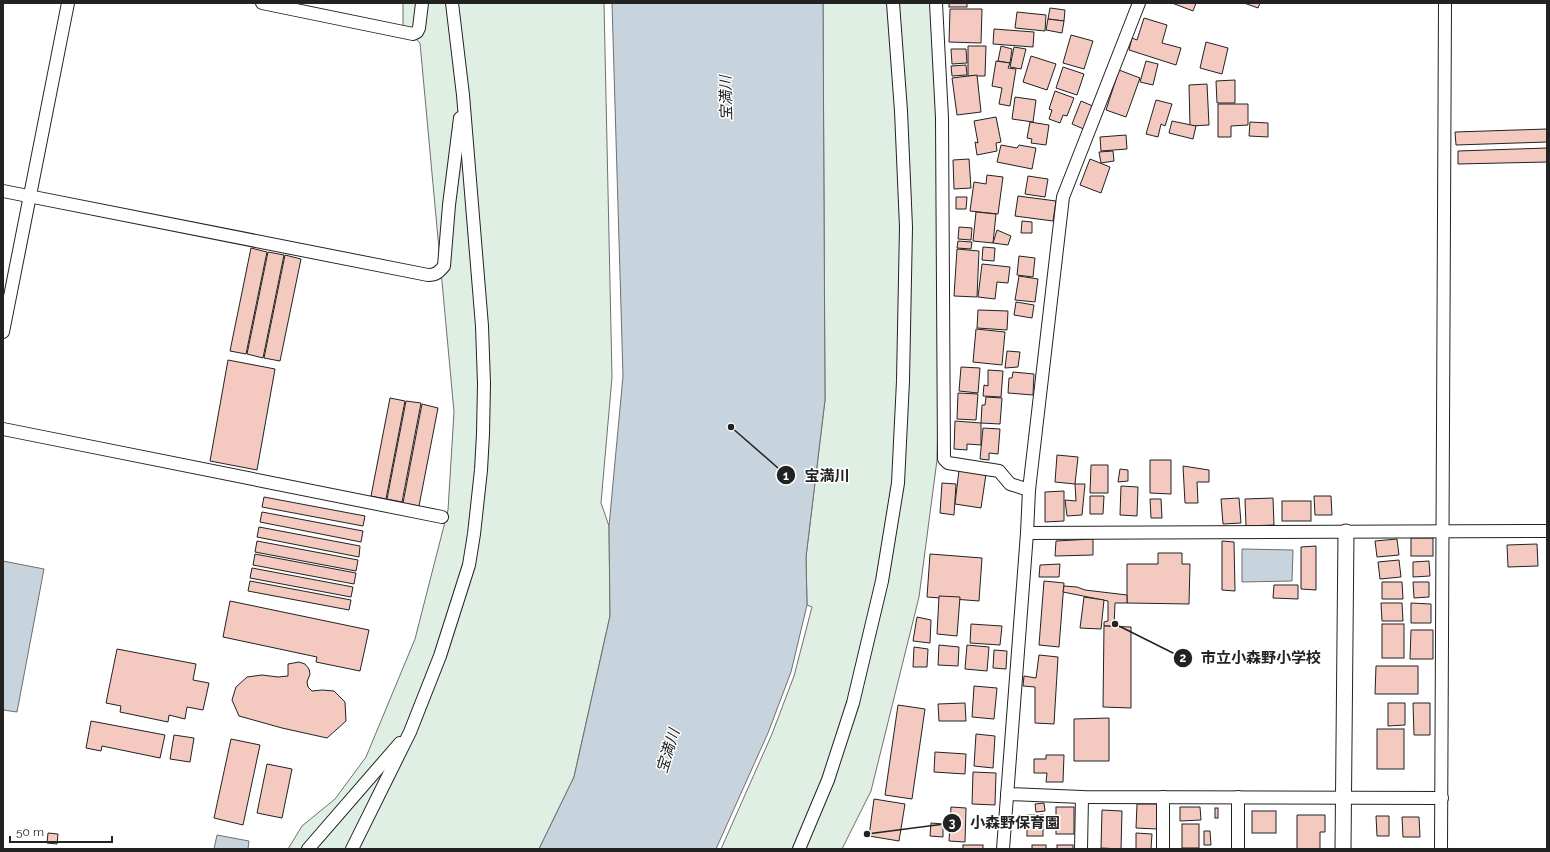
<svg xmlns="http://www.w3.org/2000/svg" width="1550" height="852" font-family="Raleway,'Noto Sans JP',sans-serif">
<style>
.green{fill:#e0efe3;stroke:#6f6f6f}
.water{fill:#c7d3dd;stroke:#6f6f6f}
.building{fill:#f3c9c0;stroke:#222}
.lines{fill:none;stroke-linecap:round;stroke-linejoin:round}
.minor-casing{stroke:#222;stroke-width:14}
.tertiary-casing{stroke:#222;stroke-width:17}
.minor{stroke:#fff;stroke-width:12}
.tertiary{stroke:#fff;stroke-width:15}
.labels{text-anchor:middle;stroke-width:3;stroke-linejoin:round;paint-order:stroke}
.water-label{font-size:15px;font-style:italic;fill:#222;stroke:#fff}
.leader{fill:none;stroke:#222;stroke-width:1.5}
.callout-dot{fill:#222;stroke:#fff;stroke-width:1.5}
.mark-label{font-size:12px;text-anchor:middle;font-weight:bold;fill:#fff}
.callout-label{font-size:15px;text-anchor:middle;font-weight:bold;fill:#222;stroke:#fff;stroke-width:3;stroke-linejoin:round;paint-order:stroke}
</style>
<rect width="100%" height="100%" fill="#fff"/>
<g class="green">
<polygon points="403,3 604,3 612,377 601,503 609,526 610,616 574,777 539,849 288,849 302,826 335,799 366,757 415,639 448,510 454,412 420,43 403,27"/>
<polygon points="824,3 930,3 935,49 940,320 937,460 919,597 871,791 842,849 721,849 772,734 794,676 812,607 807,605 806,557 825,400 823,4"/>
</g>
<g class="water">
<polygon points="612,3 823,3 825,400 806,557 807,605 791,672 768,733 716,849 539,849 574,777 610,616 609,526 623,376"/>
<polygon points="1242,549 1293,550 1292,581 1242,582"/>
<polygon points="3,561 44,569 17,712 3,710"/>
<polygon points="217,835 249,841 248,849 214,849"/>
</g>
<g class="building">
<rect x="949" y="3" width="18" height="4"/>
<polygon points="1172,3 1196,3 1193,11"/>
<polygon points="1244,3 1260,3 1258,8"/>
<polygon points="1050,8 1065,10 1064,21 1048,19"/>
<polygon points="950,9 982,9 981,43 949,42"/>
<polygon points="1017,12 1046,15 1045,31 1015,28"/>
<polygon points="1144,18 1167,25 1162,43 1181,48 1176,65 1129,50 1132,38 1137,40"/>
<polygon points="1048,19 1064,21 1062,33 1046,30"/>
<polygon points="994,29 1034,32 1033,47 993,44"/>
<polygon points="1071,35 1093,41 1084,69 1063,63"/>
<polygon points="1206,42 1228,48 1222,74 1200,68"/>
<polygon points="968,46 986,46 985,76 968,76"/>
<polygon points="1001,46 1012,49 1010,63 998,61"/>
<polygon points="1014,47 1026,49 1021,69 1010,67"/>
<polygon points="951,49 966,49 967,63 952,64"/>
<polygon points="1031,56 1056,64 1047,90 1023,82"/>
<polygon points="996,61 1010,63 1008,68 1016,69 1010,106 999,104 1002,88 992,86"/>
<polygon points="1146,61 1158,64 1153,85 1140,82"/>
<polygon points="966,65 967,75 952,76 951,66"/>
<polygon points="1063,67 1084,74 1077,95 1056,88"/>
<polygon points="1119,70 1140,78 1126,117 1106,110"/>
<polygon points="977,75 981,112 957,115 952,78"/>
<polygon points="1235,80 1235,103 1217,103 1216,81"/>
<polygon points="1207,84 1209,125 1190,126 1189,85"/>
<polygon points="1055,91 1074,98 1067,116 1063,115 1060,123 1049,119 1052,110 1049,109"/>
<polygon points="1015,97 1036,100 1033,122 1012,119"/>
<polygon points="1156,100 1172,104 1165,126 1161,124 1158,137 1146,134"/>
<polygon points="1081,101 1095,107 1086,130 1072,124"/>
<polygon points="1218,104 1248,104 1248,125 1231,126 1231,137 1218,137"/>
<polygon points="996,117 1001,142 996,143 997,151 977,155 975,142 978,143 974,121"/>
<polygon points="1172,121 1196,126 1193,139 1169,133"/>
<polygon points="1030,122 1049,125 1046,145 1031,143 1032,139 1027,138"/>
<polygon points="1250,122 1268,123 1268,137 1249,136"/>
<polygon points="1547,129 1547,142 1456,145 1455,132"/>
<polygon points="1126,135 1127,149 1101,151 1100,137"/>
<polygon points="1001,145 1017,148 1019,145 1036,148 1032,169 997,162"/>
<polygon points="1547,148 1547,162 1458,164 1458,151"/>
<polygon points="1113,151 1114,161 1101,163 1099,152"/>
<polygon points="969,159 971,188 954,189 953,160"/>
<polygon points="1090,159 1110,167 1101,193 1080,185"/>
<polygon points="987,175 1003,177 998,214 970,211 974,182 986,184"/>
<polygon points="1028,176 1048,179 1045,197 1025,194"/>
<polygon points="1018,196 1056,201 1053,221 1015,216"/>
<polygon points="956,197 967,197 966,209 956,209"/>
<polygon points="976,212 996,214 993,243 973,241"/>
<polygon points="1022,221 1032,222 1032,233 1021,233"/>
<polygon points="959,227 972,228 971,240 958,239"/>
<polygon points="997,230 1011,236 1008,245 993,243"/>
<polygon points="958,241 972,242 971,249 957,248"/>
<polygon points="983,247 995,248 994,261 982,260"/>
<polygon points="251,248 267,252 246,354 230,351"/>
<polygon points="957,249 979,251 977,297 954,296"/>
<polygon points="268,252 284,255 263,358 247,354"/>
<polygon points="285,255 301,259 280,361 264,358"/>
<polygon points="1019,256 1035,258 1033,277 1017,275"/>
<polygon points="982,264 1010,267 1008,283 997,282 995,299 978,297"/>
<polygon points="1019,276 1038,279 1035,302 1015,300"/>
<polygon points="1016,302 1034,305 1032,318 1014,315"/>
<polygon points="978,310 1008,311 1007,330 977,328"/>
<polygon points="976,329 1005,332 1002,365 973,362"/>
<polygon points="1007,351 1020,352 1018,367 1005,368"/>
<polygon points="228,360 275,369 257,470 210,461"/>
<polygon points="961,367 980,368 978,393 959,391"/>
<polygon points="988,370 1003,371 1001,397 983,396 984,385 988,386"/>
<polygon points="1013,372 1034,374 1033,395 1008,393 1009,378 1012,378"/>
<polygon points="958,393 978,394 976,420 957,419"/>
<polygon points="986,397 1002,398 1000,424 981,423 982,405 985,405"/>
<polygon points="390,398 405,401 386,499 371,496"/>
<polygon points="406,401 421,403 402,502 387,499"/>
<polygon points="422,404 438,408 419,506 403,503"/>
<polygon points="955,421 981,423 981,445 967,444 967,450 954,449"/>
<polygon points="983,428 1000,429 998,454 989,453 989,460 980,459"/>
<polygon points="1057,455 1078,457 1075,484 1055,482"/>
<polygon points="1150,460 1171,460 1171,494 1150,493"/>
<polygon points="1091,465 1108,465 1108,493 1090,493"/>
<polygon points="1183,466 1209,470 1209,482 1197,482 1198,503 1185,503"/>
<polygon points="1120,469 1128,470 1128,481 1118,482"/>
<polygon points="959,470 986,474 981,508 955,504"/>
<polygon points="942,483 956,484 954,515 940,513"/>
<polygon points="1075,484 1085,484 1082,515 1067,516 1065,500 1076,501"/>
<polygon points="1121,486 1138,487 1137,516 1120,515"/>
<polygon points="1064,491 1064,521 1045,522 1045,492"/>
<polygon points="1090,496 1104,496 1103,514 1090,514"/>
<polygon points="1314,496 1331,496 1332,515 1315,515"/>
<polygon points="264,497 365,516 363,526 262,507"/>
<polygon points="1239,498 1241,523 1223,524 1221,499"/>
<polygon points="1273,498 1274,525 1246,526 1245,499"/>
<polygon points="1150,499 1161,499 1162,518 1151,518"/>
<rect x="1282" y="501" width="29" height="20"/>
<polygon points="262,512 363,531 361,542 260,522"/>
<polygon points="259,527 360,546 359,557 257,537"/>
<rect x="1411" y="538" width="22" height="18"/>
<polygon points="1093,539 1093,555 1055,556 1056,541"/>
<polygon points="1397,539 1399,555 1377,557 1375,541"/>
<polygon points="257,541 358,560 356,571 255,552"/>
<polygon points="1222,541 1234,542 1235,591 1222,590"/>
<polygon points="1537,544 1538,566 1508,567 1507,545"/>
<polygon points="1316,546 1316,590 1301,589 1301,547"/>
<polygon points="1158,553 1182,553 1182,564 1190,564 1189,604 1127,603 1127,564 1158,564"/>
<polygon points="255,554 356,573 354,584 253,565"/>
<polygon points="930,554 982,558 979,601 927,597"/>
<polygon points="1399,560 1401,577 1380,579 1378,562"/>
<polygon points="1429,561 1430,576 1413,577 1413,562"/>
<polygon points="1060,564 1059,577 1039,577 1040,565"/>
<polygon points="252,568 353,587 351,597 250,578"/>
<polygon points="250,581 351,600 349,610 248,591"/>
<polygon points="1044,581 1064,583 1059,647 1039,645"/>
<polygon points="1382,582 1402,582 1403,599 1382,599"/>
<polygon points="1413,582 1429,582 1429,597 1414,598"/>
<polygon points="1274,585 1298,585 1298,599 1273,598"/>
<polygon points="1064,586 1077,587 1085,590 1127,595 1127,603 1115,603 1114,626 1104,626 1104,622 1108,621 1108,601 1063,592"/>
<polygon points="939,596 960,597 957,636 937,634"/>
<polygon points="1084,597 1104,600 1101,629 1080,628"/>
<polygon points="230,601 369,630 360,671 316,662 317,657 223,637"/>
<polygon points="1381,603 1402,603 1403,621 1382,621"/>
<polygon points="1411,603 1431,604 1431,623 1411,623"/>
<polygon points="917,617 931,620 930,643 913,641"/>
<polygon points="971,624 1002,626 1000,645 970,643"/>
<rect x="1382" y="624" width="22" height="34"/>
<polygon points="1104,626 1131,627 1131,708 1103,707"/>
<polygon points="1411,630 1433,630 1433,659 1410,659"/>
<polygon points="939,645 959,647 958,666 938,665"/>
<polygon points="967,645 989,647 987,671 965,669"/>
<polygon points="914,647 928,649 927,667 913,667"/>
<polygon points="117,649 196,664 193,680 209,683 203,710 187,707 185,719 169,715 168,722 120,712 121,706 106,703"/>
<polygon points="994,650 1007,651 1006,669 993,668"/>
<polygon points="1039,655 1058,657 1054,724 1035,723 1035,687 1023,686 1024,676 1036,678"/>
<polygon points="299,662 305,664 309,669 310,674 307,682 308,687 312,691 322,690 334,691 345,702 346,721 327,738 282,728 239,716 232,700 236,687 247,677 262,675 278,677 288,676 288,664"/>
<polygon points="1376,666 1418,666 1418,694 1375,694"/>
<polygon points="974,686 997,688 994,719 972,717"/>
<polygon points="965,703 966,721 939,721 938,704"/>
<polygon points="1388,703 1405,703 1405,725 1388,726"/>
<polygon points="1413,703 1430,703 1430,735 1414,735"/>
<polygon points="898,705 925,709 912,799 885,795"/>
<polygon points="1109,718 1109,761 1074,761 1074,719"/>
<polygon points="91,721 165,735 160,758 102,746 101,751 86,748"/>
<rect x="1377" y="729" width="27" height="40"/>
<polygon points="976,734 995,736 993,768 974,766"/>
<polygon points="174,735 194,738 190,762 170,759"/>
<polygon points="231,739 260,745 243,825 214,818"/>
<polygon points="935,752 966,754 965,774 934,772"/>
<polygon points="1046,755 1064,755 1063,782 1046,782 1047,773 1034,773 1034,759 1046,759"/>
<polygon points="267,764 292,769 282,818 257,813"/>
<polygon points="973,772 996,773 995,805 972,804"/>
<polygon points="874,799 905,804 899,841 869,836"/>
<polygon points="1044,803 1045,811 1036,812 1035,804"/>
<polygon points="1137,804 1157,804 1157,829 1136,828"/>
<polygon points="951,807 966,808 965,842 949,841"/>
<rect x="1056" y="807" width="18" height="27"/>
<polygon points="1180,807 1200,807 1201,820 1180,821"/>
<rect x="1215" y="808" width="3" height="10"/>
<polygon points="1102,810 1122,811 1121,849 1101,848"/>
<rect x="1252" y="811" width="24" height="22"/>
<rect x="1027" y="815" width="16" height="21"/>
<polygon points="1297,815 1325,815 1325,832 1320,832 1320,849 1297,849"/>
<polygon points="1376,816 1389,816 1389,836 1377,836"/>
<polygon points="1402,817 1419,817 1420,837 1403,837"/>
<polygon points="931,823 943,824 943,837 930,836"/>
<rect x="1182" y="824" width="17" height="24"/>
<polygon points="1204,831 1210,831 1211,845 1204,845"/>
<polygon points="48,833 58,834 57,844 47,843"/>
<polygon points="1136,833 1152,834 1151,849 1136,849"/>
<rect x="963" y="845" width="20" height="4"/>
<rect x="1032" y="845" width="14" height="4"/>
<rect x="1057" y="845" width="16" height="4"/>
</g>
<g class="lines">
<defs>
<g id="minor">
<polyline points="262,3 413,34 417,32 419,28 422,3"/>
<polyline points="936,3 942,118 944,459 948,463 999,471 1010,484 1029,490"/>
<path d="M 3,191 L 428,275 C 436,275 439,272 444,266 L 449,205 L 460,118"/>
<polyline points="3,332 68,3"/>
<polyline points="3,429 442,517"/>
<polyline points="1027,533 1547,531"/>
<polyline points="1007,794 1082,797 1442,798"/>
<polyline points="308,849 400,743"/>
<polyline points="352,849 410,732 440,656 469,565 474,534 481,470 483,434 484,384 482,326 463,95 452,3"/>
<polyline points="799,849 828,780 853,703 882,581 898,483 903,381 906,227 901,111 893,3"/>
<polyline points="1003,849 1027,533 1029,490 1063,197 1139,3"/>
<polyline points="1081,849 1082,797"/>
<polyline points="1163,849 1163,797"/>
<polyline points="1238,849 1238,797"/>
<polyline points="1441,849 1445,3"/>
</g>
<polyline id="tertiary" points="1343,849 1346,532"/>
</defs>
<use href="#minor" class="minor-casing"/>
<use href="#tertiary" class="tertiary-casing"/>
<use href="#minor" class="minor"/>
<use href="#tertiary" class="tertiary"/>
</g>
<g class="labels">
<g class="water-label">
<text transform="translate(726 98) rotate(-91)" y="5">宝満川</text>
<text transform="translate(668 751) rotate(-73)" y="5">宝満川</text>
</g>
</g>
<path class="leader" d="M731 427L786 475M1115 624L1183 658M867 834L952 823"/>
<g class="callout-dot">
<circle cx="731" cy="427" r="4"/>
<circle cx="1115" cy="624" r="4"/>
<circle cx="867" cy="834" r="4"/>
<circle cx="786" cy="475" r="10"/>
<circle cx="1183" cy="658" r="10"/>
<circle cx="952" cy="823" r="10"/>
</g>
<g class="mark-label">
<text x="786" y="480">1</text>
<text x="1183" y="662">2</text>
<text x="952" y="827">3</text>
</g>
<g class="callout-label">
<text x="827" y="481">宝満川</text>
<text x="1261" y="663">市立小森野小学校</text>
<text x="1015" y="828">小森野保育園</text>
</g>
<rect width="1550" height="852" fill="none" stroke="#222222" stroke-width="8"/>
<path d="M10 836v6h102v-6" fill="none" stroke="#222222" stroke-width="2"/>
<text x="16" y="836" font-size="12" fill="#222222" stroke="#ffffff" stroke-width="3" paint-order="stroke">50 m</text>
</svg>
